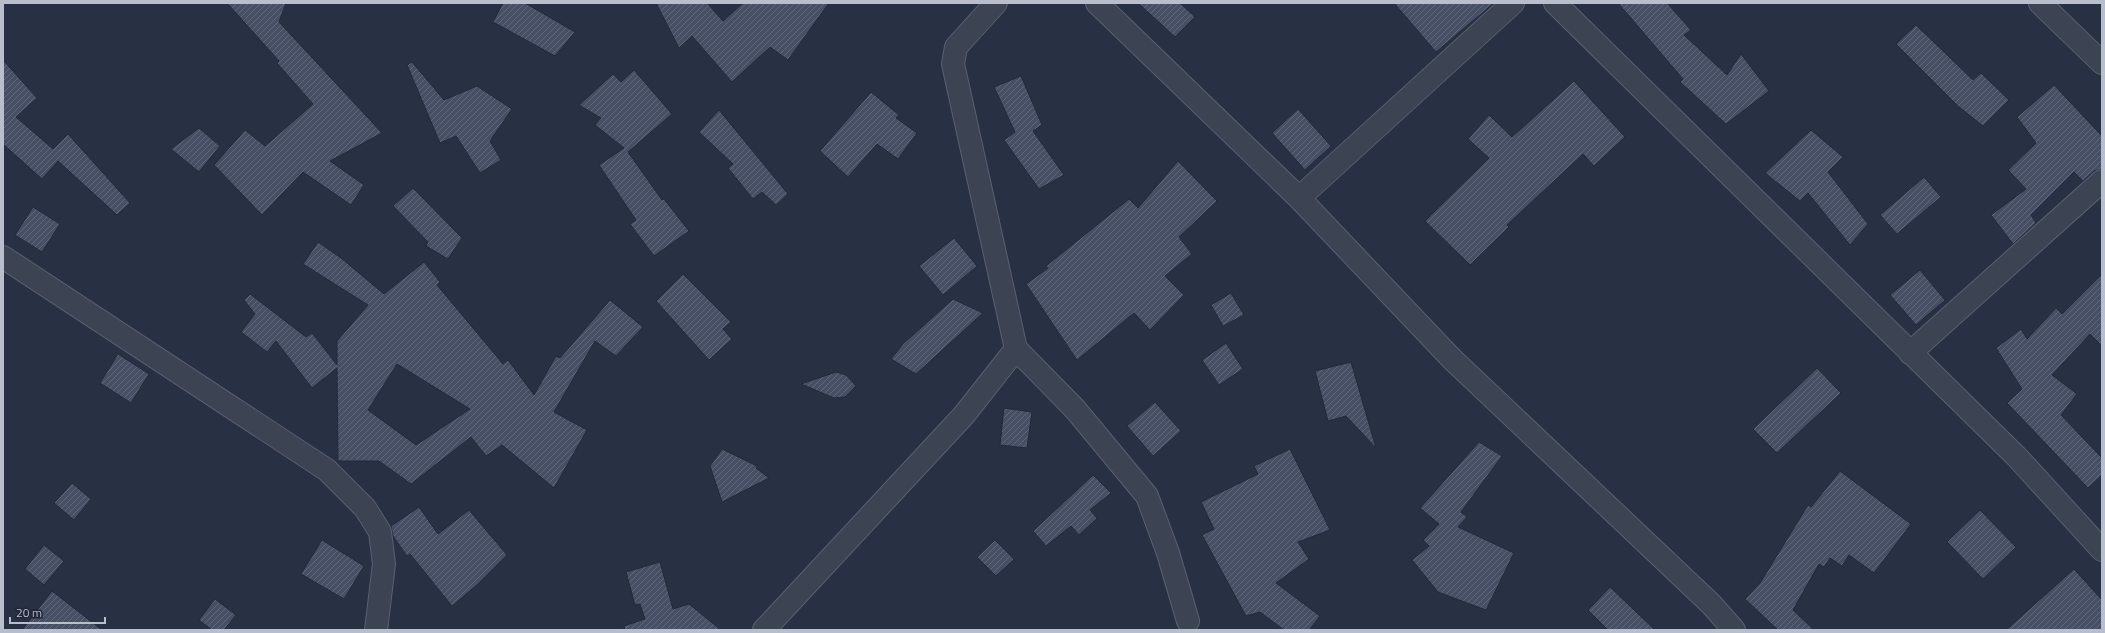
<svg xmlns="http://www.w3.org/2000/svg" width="2105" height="633" font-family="'Titillium Web',sans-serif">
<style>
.building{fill:url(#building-hatch);stroke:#23293a;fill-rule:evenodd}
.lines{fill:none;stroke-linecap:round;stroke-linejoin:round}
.minor-casing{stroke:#5a6070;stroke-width:24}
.minor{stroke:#3c4353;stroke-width:22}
</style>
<defs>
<pattern id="building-hatch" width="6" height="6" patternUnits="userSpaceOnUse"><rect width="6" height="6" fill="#474f65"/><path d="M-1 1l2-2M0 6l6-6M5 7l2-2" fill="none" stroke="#5f677a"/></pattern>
</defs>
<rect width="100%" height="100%" fill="#283043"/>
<g class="building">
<polygon points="227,3 286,3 279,22 382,133 330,161 364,185 351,205 303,172 262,215 214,165 245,130 265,146 313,104 277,63 279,61"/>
<polygon points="503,3 525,3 575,32 555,56 493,22"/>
<polygon points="656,3 707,3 723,21 743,3 829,3 788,60 770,47 732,82 692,36 679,48"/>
<polygon points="1138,3 1180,3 1195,17 1175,37"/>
<polygon points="1394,3 1494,3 1436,52"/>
<polygon points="1618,3 1667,3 1691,30 1684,35 1727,75 1741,54 1769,91 1726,124 1680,82 1683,79"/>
<polygon points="1916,25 1973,80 1981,73 2009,100 1983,126 1958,106 1896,44"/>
<polygon points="3,60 37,98 16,117 53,149 68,134 130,203 117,215 58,161 42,179 3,144"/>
<polygon points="412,62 444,100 477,86 512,109 490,141 501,160 480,173 456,136 440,143 407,65"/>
<polygon points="634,70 672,114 628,152 662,200 664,199 689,231 654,256 630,224 636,220 599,165 624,148 595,125 601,118 579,105 613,74 621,82"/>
<polygon points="1021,76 1042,125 1033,131 1064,175 1039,189 1004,140 1015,132 994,87"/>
<polygon points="1574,81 1625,137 1594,166 1583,154 1507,225 1509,227 1470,265 1425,221 1489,158 1468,139 1489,115 1512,137"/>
<polygon points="2054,85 2102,136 2102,169 2094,171 2083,181 2074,172 2031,215 2036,223 2013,244 1991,215 2026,189 2008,170 2036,143 2017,117"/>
<polygon points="871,92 899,115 896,118 917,133 898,159 877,144 848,177 820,151"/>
<polygon points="1298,109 1331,146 1305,170 1272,133"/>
<polygon points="719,110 788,194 776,205 762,192 753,199 728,168 733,164 699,132"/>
<polygon points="199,128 220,146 199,172 171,149"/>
<polygon points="1811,130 1843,157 1828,172 1868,224 1850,245 1808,193 1800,201 1765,173"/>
<polygon points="1178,161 1217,201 1179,237 1192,254 1165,276 1184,295 1150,330 1134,313 1077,360 1026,284 1048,268 1046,266 1129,199 1138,208"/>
<polygon points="1924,177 1941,197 1897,234 1880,215"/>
<polygon points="413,188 462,238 448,259 426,246 428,242 393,206"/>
<polygon points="33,207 60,224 42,252 15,235"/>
<polygon points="954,238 977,266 943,295 919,266"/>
<path d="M 318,242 L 341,258 L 384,294 L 424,262 L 440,282 L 437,285 L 503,364 L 508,360 L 534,395 L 556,356 L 560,358 L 610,300 L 643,327 L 616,356 L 595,341 L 554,412 L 587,430 L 554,488 L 502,445 L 486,456 L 471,437 L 411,484 L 379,461 L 338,461 L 337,368 L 312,388 L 276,341 L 267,352 L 241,332 L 255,314 L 244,300 L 250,294 L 306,337 L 312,333 L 337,365 L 337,341 L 368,305 L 303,264 ZM 397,364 L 470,409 L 416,445 L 368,410 Z"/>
<polygon points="1920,270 1945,300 1916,325 1890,295"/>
<polygon points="683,274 731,322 723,329 732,339 709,360 656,301"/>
<polygon points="2102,274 2102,346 2090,334 2052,375 2077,394 2061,415 2102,458 2102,475 2088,488 2007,403 2022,389 1996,348 2021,329 2027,339 2056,308 2062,314"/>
<polygon points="1231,293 1244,315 1223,326 1211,305"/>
<polygon points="953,299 983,313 916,374 891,359 903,344"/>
<polygon points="1226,343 1243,369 1219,385 1202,360"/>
<polygon points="118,354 149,374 131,403 100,383"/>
<polygon points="1351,362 1376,448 1346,416 1328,421 1315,371"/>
<polygon points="1817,368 1841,393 1777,453 1753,429"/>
<polygon points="836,372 846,375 856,386 845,397 834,398 801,384"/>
<polygon points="1155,402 1181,431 1153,456 1127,426"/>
<polygon points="1004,408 1032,412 1027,448 1000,445"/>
<polygon points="1479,442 1502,456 1461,512 1467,517 1458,527 1514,553 1486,610 1438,592 1412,560 1429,546 1423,540 1439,524 1420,508"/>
<polygon points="722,449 757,466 756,468 769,478 722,502 710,466"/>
<polygon points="1290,449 1330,530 1298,542 1309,559 1276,583 1320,616 1309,630 1284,630 1260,612 1246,616 1202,535 1214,529 1201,502 1258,474 1254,466"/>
<polygon points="1840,471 1911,524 1874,573 1849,555 1842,566 1830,558 1824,567 1819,564 1793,610 1814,630 1778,630 1745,599 1760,583 1808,505 1811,507"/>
<polygon points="1093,475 1111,493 1090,510 1097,518 1079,535 1071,526 1046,546 1033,531"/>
<polygon points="72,483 91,499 74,520 54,503"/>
<polygon points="419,507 438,534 469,510 507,555 477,585 452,606 410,554 407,556 393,536 391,526"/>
<polygon points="1980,510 2016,547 1983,579 1947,542"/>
<polygon points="322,540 364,566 344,599 301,574"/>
<polygon points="995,540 1014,559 996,576 977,557"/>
<polygon points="44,545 64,561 44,585 25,569"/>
<polygon points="660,562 673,609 689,604 721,630 625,630 624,626 645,619 640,604 635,605 626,572"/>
<polygon points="2074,569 2102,600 2102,630 2006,630"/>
<polygon points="1610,587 1655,630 1608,630 1588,610"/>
<polygon points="52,591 102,630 22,630"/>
<polygon points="215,599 236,615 224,630 212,630 199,620"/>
</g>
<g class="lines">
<defs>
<g id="minor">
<polyline points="1097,3 1299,198 1452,359 1711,604 1734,630"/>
<polyline points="1555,3 2017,457 2102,550"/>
<polyline points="2040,3 2102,63"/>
<polyline points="1299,198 1513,3"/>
<polyline points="3,257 327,470 365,508 380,532 384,564 376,630"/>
<polyline points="1016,349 1075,409 1147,496 1168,553 1188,621"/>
<polyline points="1910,353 2102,181"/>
<polyline points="764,630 964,415 1016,349 953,64 956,47 996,3"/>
</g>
</defs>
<use href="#minor" class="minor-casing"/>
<use href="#minor" class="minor"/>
</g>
<rect width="2105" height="633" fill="none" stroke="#b9becc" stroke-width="8"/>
<path d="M10 617v6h95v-6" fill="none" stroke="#b9becc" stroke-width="2"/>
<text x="16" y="617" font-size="12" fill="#b9becc" stroke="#212738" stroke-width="3" paint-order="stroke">20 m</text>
</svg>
